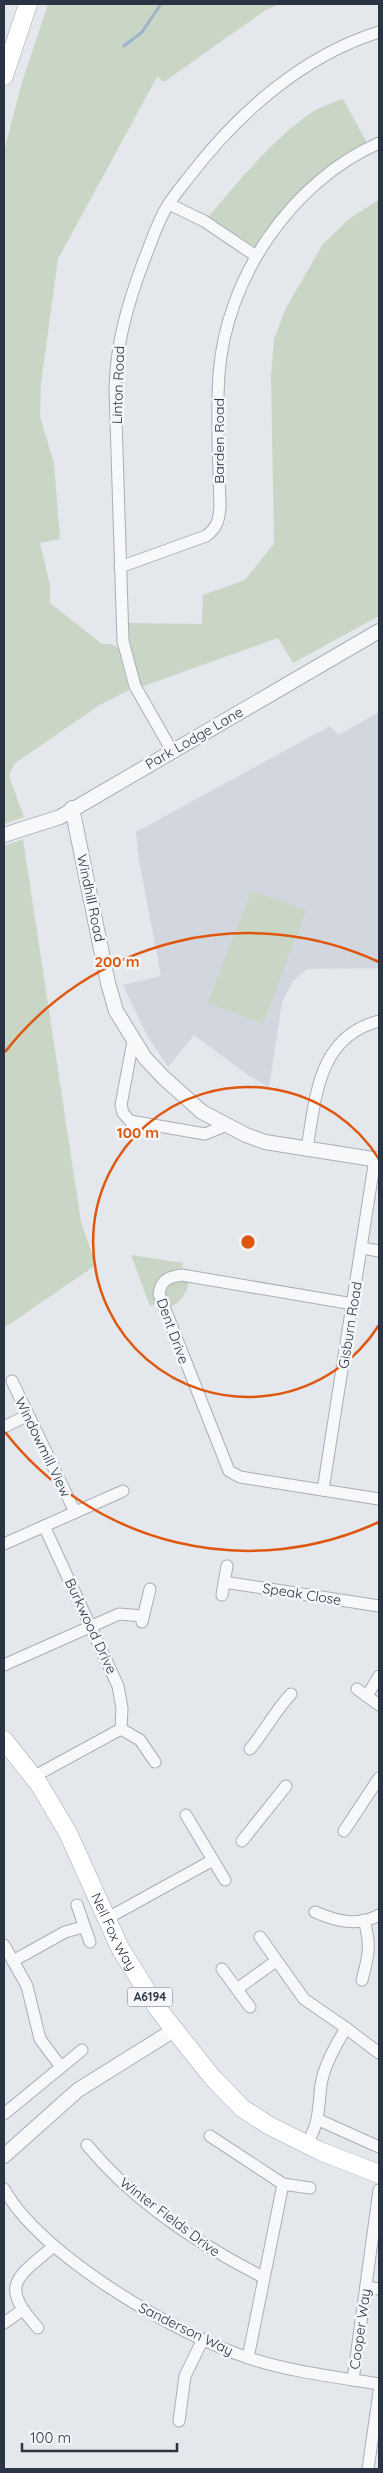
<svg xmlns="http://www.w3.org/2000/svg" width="383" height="2473" font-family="Quicksand,sans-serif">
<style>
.built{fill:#d2d6de}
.green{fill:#c9d6c5}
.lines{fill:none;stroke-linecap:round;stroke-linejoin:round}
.stream{stroke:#9fb4cc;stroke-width:3}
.minor-casing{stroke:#a9aeb7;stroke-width:13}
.tertiary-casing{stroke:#a9aeb7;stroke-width:16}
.primary-casing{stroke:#a3abb8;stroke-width:19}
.minor{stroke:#f7f8fa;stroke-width:11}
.tertiary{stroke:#f7f8fa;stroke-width:14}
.primary{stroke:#fff;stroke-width:18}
.ring{fill:none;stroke:#df570f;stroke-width:2.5}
.labels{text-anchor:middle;stroke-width:5;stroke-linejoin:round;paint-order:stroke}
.shield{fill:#f4f6f9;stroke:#676e7b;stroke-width:1}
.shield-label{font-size:12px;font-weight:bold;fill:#2b3445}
.street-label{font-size:14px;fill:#2b3445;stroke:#f4f6f9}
.centre{fill:#df570f;stroke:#f4f6f9;stroke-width:2.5}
.ring-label{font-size:15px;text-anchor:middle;font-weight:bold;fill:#df570f;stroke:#f4f6f9;stroke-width:5;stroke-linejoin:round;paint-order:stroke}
</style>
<rect width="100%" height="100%" fill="#e4e7ec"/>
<polygon class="built" points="379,712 379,968 307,969 293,981 282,1002 269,1087 249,1076 194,1035 168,1067 148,1037 123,985 161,976 139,860 136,832 330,726 338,735"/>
<g class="green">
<polygon points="48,4 279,4 264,11 164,82 157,77 58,259 41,383 40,417 54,463 60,539 40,543 50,585 50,603 102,644 111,644 118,648 129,690 98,706 14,764 9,776 24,817 4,824 4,151 22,82"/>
<path d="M 343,99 L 370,148 L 322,180 L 256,256 L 204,222 C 237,184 269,142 311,113 C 320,107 333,103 343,99 Z"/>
<polygon points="379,200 379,616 293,663 278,638 141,687 128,642 128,623 202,624 203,595 245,580 274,544 271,376 274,339 286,308 323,244 350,218"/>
<polygon points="23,839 81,1222 96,1265 4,1328 4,846"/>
<polygon points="251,891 306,910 263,1024 208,1003"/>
<path d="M 131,1255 L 183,1263 L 182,1274 L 190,1275 C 188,1293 181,1303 165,1310 L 161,1302 L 150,1306 Z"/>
</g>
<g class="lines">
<polyline class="stream" points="124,46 142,32 161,4"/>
<defs>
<g id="minor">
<polyline points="169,204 204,221 256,256"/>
<path d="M 120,567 L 206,536 C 217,528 219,520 220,507 C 219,463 216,418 219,374 C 226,278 291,182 379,143"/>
<path d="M 172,751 L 135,686 L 123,641 L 115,389 C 116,343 128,303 144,260 C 152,241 157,222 168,205 C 174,195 182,186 189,177 C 237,114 302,56 379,32"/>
<polyline points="133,1041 121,1105 123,1113 130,1121 205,1134 227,1125"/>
<path d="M 307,1148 C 316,1096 318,1037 379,1021"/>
<polyline points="362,1248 379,1251"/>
<path d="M 353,1304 L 182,1275 C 168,1277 161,1280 159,1294 L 229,1471 L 240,1477 L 379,1499"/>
<polyline points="12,1381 75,1512"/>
<polyline points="4,1427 28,1415"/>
<polyline points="323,1490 375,1159"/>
<polyline points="44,1526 118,1686 122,1708 121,1729"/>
<polyline points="4,1544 123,1491"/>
<polyline points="224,1582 379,1606"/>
<polyline points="222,1595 227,1566"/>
<polyline points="142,1622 150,1589"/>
<polyline points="4,1665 119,1614 143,1616"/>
<polyline points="357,1689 379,1705"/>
<polyline points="367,1696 379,1676"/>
<path d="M 250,1749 C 265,1731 275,1711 291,1694"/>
<polyline points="33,1777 121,1729 140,1740 155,1762"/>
<polyline points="186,1815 225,1880"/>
<polyline points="344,1831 379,1778"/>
<polyline points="242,1841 286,1786"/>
<polyline points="77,1905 90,1942"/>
<path d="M 315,1912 C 336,1921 358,1927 379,1915"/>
<polyline points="106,1919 213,1860"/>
<polyline points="260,1937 304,1999 346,2028"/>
<polyline points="4,1945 27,1986 40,2039 61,2067"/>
<polyline points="13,1961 65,1932 83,1927"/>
<polyline points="222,1969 250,2007"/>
<path d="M 362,1980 C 369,1955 371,1945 364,1920"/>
<polyline points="237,1989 276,1961"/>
<polyline points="4,2114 82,2050"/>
<polyline points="319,2120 379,2147"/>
<polyline points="210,2136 283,2184 310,2188"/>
<path d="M 87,2145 C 133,2201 198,2244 263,2277"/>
<path d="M 306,2145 C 320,2123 318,2109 321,2085 C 324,2065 336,2045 346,2028 L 379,2053"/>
<path d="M 4,2189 C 41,2256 177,2335 249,2358 C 291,2372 336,2377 379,2384"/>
<polyline points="366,2287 379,2289"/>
<polyline points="4,2323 21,2311"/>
<path d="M 38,2328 C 0,2286 14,2279 54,2246"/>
<polyline points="248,2358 283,2184"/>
<polyline points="353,2380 379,2190"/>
<polyline points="179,2421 185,2376 203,2339"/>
<polyline points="368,2469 379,2392"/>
</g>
<g id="tertiary">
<polyline points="72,808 108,983 116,1011 145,1058 164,1078 202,1112 246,1135 265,1142 379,1160"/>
<polyline points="4,835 60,817 379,631"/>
<polyline points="4,2156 78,2090 174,2030"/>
</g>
<g id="primary">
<polyline points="4,76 28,4"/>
<path id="s1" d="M 4,1740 L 39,1784 L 68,1833 L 120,1948 L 158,2009 L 212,2077 L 242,2108 L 268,2125 L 320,2151 L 379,2174"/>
</g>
</defs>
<use href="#minor" class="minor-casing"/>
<use href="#tertiary" class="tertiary-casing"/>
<use href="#primary" class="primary-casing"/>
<use href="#minor" class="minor"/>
<use href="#tertiary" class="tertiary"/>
<use href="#primary" class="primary"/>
</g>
<g class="ring">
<path d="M379 1325A155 155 0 1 1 379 1159"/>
<path d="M379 1522A309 309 0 0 1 5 1432M5 1052A309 309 0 0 1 379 962"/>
</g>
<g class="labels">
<rect class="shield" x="127.5" y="1987.5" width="45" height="19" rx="4"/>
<g class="shield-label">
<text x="150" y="2001">A6194</text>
</g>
<g class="street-label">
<text transform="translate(118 385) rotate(-88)" y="5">Linton Road</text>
<text transform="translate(219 441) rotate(-90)" y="5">Barden Road</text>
<text transform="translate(194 738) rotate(-30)" y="5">Park Lodge Lane</text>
<text transform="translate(91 898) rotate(78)" y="5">Windhill Road</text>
<text transform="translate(350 1325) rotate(-81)" y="5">Gisburn Road</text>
<text transform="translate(173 1331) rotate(70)" y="5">Dent Drive</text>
<text transform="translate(43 1447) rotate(64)" y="5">Windowmill View</text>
<text transform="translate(302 1594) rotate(9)" y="5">Speak Close</text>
<text transform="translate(91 1626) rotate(65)" y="5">Burkwood Drive</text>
<text dy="5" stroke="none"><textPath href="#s1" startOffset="222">Neil Fox Way</textPath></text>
<text transform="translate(170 2217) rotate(37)" y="5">Winter Fields Drive</text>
<text transform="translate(186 2329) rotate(26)" y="5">Sanderson Way</text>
<text transform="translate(360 2329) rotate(-82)" y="5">Cooper Way</text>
</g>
</g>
<circle cx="248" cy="1242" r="8" class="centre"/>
<g class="ring-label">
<text x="117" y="967">200 m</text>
<text x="138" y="1138">100 m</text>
</g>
<rect width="383" height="2473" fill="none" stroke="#2b3445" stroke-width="10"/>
<path d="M22 2443v8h155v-8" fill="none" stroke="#2b3445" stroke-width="2.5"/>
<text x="30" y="2443" font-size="15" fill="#2b3445" stroke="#f4f6f9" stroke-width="4" paint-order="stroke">100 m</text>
</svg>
